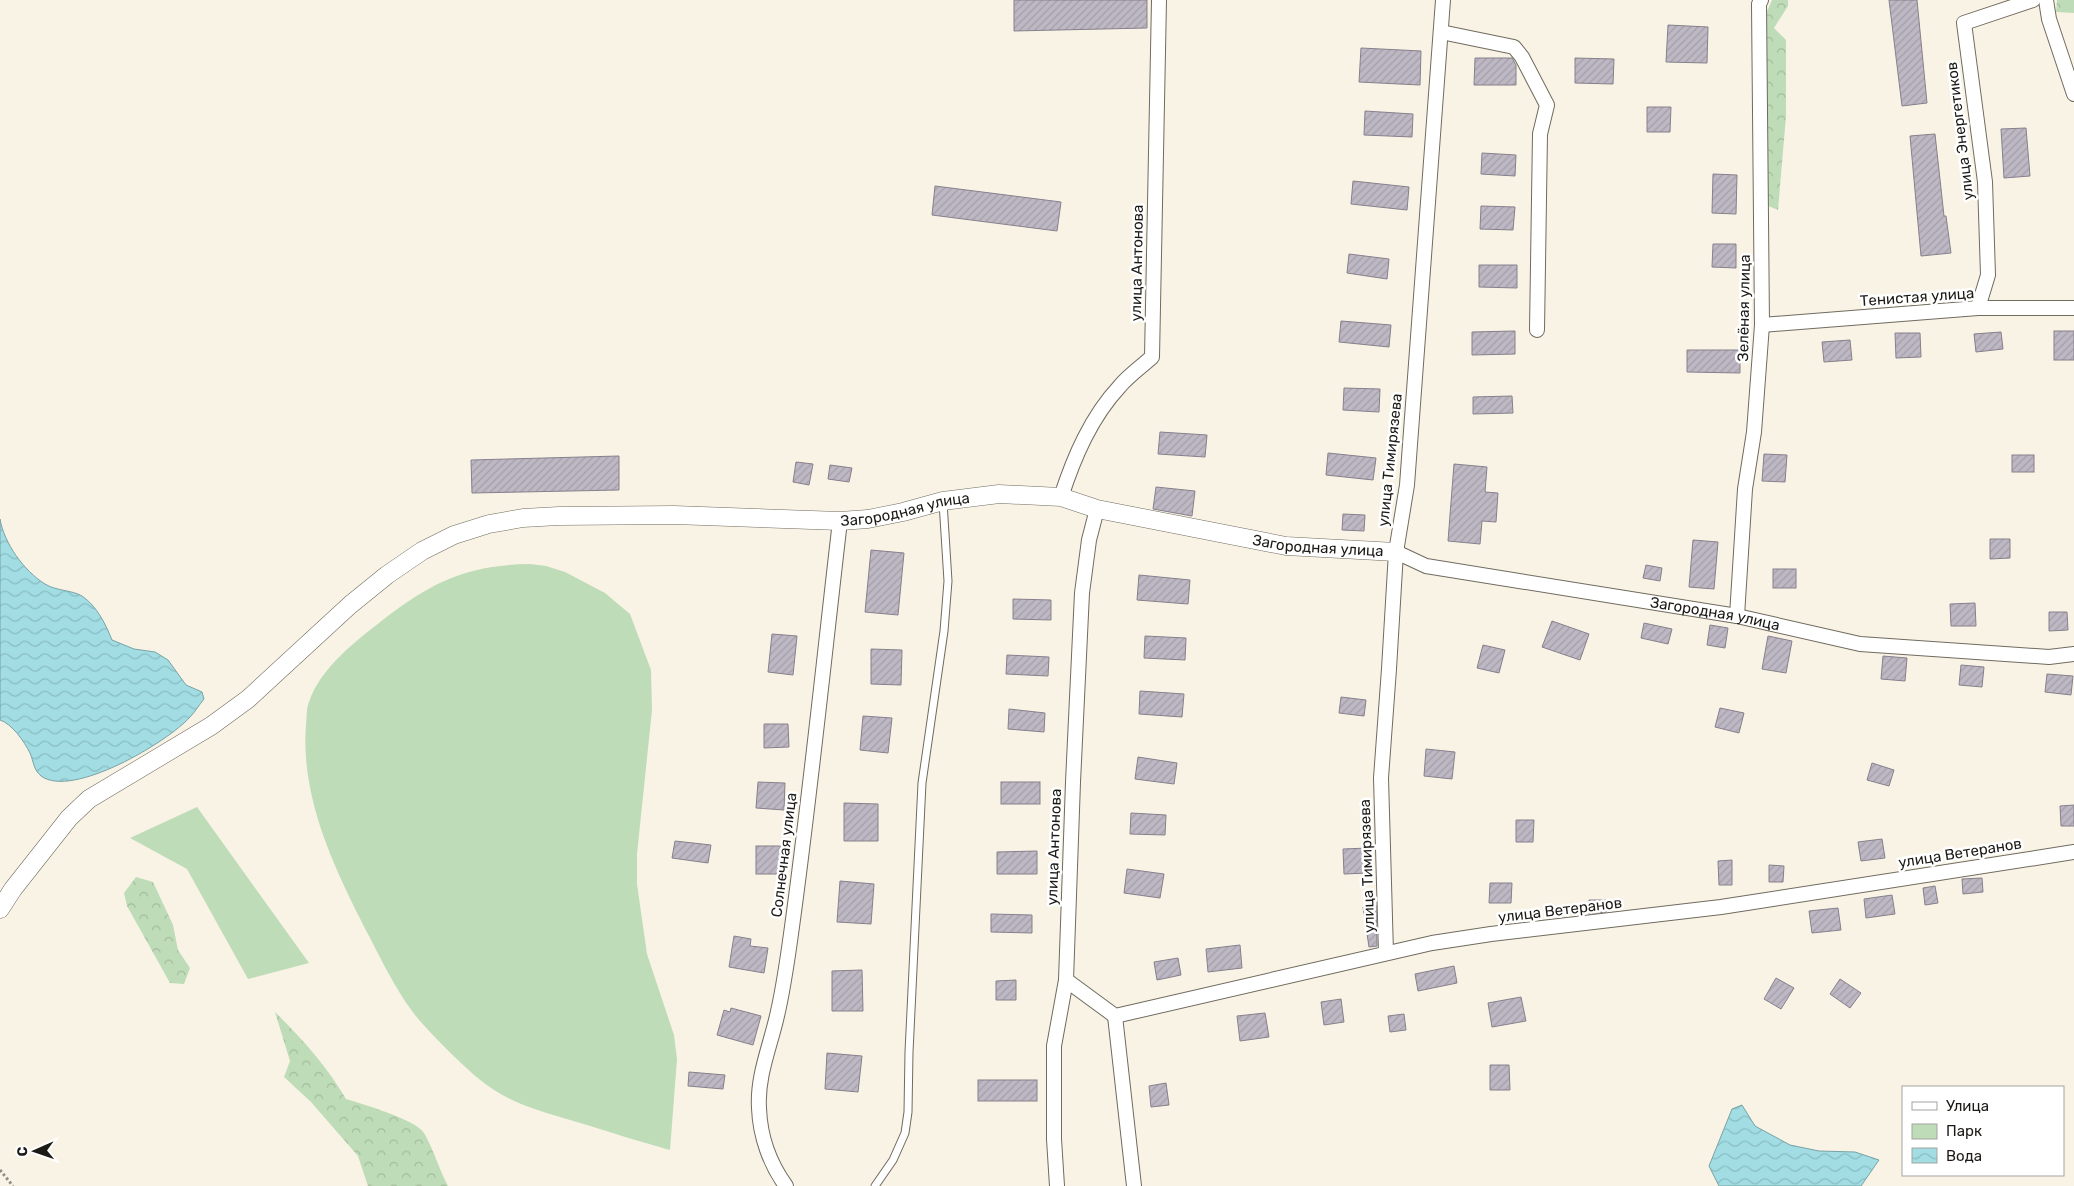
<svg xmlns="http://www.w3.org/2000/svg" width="2074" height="1186" font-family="Rubik,sans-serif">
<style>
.green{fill:#bedcb7}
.forest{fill:url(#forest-crowns)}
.water{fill:url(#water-waves);stroke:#79a2a6}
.building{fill:url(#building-hatch);stroke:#86808c}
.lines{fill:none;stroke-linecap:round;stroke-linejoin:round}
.service-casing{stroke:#706b5f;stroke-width:9}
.minor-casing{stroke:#706b5f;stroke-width:16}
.tertiary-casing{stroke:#706b5f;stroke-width:19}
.path{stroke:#908c83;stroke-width:3;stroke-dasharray:2.5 2.5;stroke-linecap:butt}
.service{stroke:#fff;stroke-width:7}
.minor{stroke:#fff;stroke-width:14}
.tertiary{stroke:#fff;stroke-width:18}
.labels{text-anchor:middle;stroke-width:5;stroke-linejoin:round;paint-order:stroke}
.street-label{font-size:15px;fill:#1c1a16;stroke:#fff}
</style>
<defs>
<pattern id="forest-crowns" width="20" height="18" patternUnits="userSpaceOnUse" patternTransform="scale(1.25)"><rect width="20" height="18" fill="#bedcb7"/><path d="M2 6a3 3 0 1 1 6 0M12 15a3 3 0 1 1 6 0" fill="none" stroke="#a3bc9d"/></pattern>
<pattern id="water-waves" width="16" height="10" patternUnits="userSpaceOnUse" patternTransform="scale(1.25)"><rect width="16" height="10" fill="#a1dde3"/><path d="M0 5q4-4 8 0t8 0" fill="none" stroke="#8abdc2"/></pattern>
<pattern id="building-hatch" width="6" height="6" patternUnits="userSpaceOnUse" patternTransform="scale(1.25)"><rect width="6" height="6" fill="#beb8c4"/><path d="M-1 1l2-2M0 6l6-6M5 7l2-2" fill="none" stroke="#a39ea8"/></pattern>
</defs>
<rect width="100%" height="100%" fill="#f9f3e5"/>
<g class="green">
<path d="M 530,564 L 546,566 L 565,572 L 605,593 L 630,614 L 651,670 L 652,710 L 637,854 L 637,884 L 647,954 L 674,1035 L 677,1059 L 670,1150 C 642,1142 615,1134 587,1125 C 549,1113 511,1106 479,1079 C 459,1062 428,1032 412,1011 C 395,988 382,961 369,936 C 336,872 300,799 306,725 C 307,718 306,709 309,702 C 321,667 356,641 384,619 C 433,581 468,565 530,564 Z"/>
<polygon points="197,807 309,963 248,979 187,869 130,838"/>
</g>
<g class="forest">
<polygon points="1772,0 1788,0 1788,6 1774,28 1786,40 1786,116 1778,210 1766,205 1765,16"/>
<polygon points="2057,0 2074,0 2074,13 2056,12"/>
<polygon points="136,877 153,882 173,925 178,950 190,968 184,984 170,983 127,906 124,893"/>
<path d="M 275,1012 C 303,1040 326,1065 346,1099 C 362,1104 415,1119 424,1133 C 433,1148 439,1169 448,1186 L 368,1186 L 358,1156 L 311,1102 L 284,1077 L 290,1061 Z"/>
</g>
<g class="water">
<path d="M 0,519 C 4,543 24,571 45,584 C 56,591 72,590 82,596 C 97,606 106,625 112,640 L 134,649 L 155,652 L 168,660 L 186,685 L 202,692 L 204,699 C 199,705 195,712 190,717 C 168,742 72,799 41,776 C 33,769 34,762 30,753 C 24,741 12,724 0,720 Z"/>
<polygon points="1742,1105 1755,1126 1790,1145 1819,1151 1855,1152 1879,1160 1861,1186 1719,1186 1709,1166 1732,1109"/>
</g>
<g class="building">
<polygon points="1014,0 1147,0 1147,28 1014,31"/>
<polygon points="1889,0 1917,0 1927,103 1902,106"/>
<polygon points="1668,25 1708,27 1707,63 1666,62"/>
<polygon points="1361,48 1421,51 1420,85 1359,82"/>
<polygon points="1475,58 1512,58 1516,65 1516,85 1474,85"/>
<polygon points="1575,58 1614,59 1613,84 1575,83"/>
<polygon points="1647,107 1671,107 1670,132 1647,132"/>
<polygon points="1365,111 1413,114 1412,137 1364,135"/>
<polygon points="2026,128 2030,176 2004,178 2001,129"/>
<polygon points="1935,134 1944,216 1946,216 1951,253 1921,256 1910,136"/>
<polygon points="1482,153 1516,155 1515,176 1481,174"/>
<polygon points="1713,174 1737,175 1736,214 1712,213"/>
<polygon points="1353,181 1409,187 1407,210 1351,204"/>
<polygon points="935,186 1061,202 1057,231 932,215"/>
<polygon points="1481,206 1515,207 1513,230 1480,229"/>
<polygon points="1713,244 1736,244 1736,268 1712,267"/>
<polygon points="1349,254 1389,259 1387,279 1347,273"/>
<polygon points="1479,265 1517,265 1517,288 1479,287"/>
<polygon points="1341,321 1391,325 1389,347 1339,342"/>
<polygon points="1515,331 1515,354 1472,355 1472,332"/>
<rect x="2054" y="331" width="20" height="29"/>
<polygon points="2001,332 2003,349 1976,352 1974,334"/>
<polygon points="1895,333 1920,333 1921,357 1896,358"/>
<polygon points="1850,340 1852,360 1824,362 1822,342"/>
<polygon points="1687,350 1740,350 1740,373 1687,372"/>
<polygon points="1344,388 1380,389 1379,412 1343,410"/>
<polygon points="1512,396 1513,413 1473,414 1473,397"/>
<polygon points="1160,432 1207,435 1205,457 1158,454"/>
<polygon points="1328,453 1376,458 1373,480 1326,475"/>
<polygon points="1764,454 1787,455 1785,482 1762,481"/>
<rect x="2012" y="455" width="22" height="17"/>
<polygon points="619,456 619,490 472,493 471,460"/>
<polygon points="796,462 813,464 809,485 793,482"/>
<polygon points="1454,464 1487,467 1485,492 1498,493 1496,522 1482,521 1480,544 1448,541"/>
<polygon points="830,465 852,468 849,482 828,479"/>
<polygon points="1156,487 1195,491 1192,516 1153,509"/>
<polygon points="1343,514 1365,515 1364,531 1342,530"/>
<polygon points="1990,539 2010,539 2010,558 1990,559"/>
<polygon points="1693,540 1718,542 1714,589 1689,587"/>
<polygon points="871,550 904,553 898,615 865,612"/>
<polygon points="1646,565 1662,568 1660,581 1643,578"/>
<rect x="1773" y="569" width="23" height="19"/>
<polygon points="1139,575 1190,580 1188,604 1137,600"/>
<polygon points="1013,599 1051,600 1051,620 1013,619"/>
<polygon points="1975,603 1976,626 1951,626 1950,604"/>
<polygon points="2049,612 2067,612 2068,630 2049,631"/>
<polygon points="1552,621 1589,634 1580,660 1542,647"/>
<polygon points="1644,623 1672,629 1668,644 1641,638"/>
<polygon points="1710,625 1728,628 1725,648 1707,645"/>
<polygon points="772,634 797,636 793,675 768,672"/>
<polygon points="1145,636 1186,638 1185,660 1144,658"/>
<polygon points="1768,636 1792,641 1786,673 1762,669"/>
<polygon points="1483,645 1505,650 1499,673 1477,668"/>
<polygon points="871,649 902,650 901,685 871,684"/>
<polygon points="1007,655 1049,657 1048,676 1006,674"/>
<polygon points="1883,656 1907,658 1905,681 1881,679"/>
<polygon points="1961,665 1984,667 1982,687 1959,685"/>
<polygon points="2047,674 2073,676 2071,695 2045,692"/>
<polygon points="1140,691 1184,694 1182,717 1139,714"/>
<polygon points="1341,697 1366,700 1364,716 1339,713"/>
<polygon points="1720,708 1744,713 1739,733 1715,727"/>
<polygon points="1009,709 1045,713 1044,732 1008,729"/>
<polygon points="863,716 892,718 888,753 860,750"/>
<polygon points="764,724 788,724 789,747 764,748"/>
<polygon points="1426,749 1455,752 1452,779 1424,776"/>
<polygon points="1138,757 1177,763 1174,784 1135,779"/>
<polygon points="1872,763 1894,770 1889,786 1867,780"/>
<polygon points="758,782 785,783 784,810 756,808"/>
<rect x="1001" y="782" width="39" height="22"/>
<polygon points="844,803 878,804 878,841 844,841"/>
<polygon points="2074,805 2074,826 2061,826 2060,806"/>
<polygon points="1131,813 1166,815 1165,835 1130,834"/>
<polygon points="1516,820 1534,820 1533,842 1516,842"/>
<polygon points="1882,839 1885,858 1861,861 1858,842"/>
<polygon points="675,841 711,845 708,863 672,858"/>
<rect x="756" y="846" width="28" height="28"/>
<polygon points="1368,848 1369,873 1344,874 1343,849"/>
<polygon points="1037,851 1037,874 997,874 997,852"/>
<polygon points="1732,860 1732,885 1719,885 1718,861"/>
<polygon points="1769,865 1784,866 1783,882 1769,882"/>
<polygon points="1127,869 1164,874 1160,898 1124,893"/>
<polygon points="1982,878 1983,892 1963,894 1962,879"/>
<polygon points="840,881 874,884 871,924 837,922"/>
<polygon points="1490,883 1512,883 1511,903 1489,903"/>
<polygon points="1935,886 1938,903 1925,905 1923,888"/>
<polygon points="1892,895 1895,914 1866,918 1864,899"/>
<polygon points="1589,900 1606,900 1606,912 1589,914"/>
<polygon points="1376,905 1377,946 1369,947 1363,907"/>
<polygon points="1838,908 1841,930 1812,933 1809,911"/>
<polygon points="991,914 1032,915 1032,933 991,932"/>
<polygon points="734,936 751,939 750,946 768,948 764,973 729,967"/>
<polygon points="1240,945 1242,968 1208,972 1206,949"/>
<polygon points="1178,958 1181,975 1157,980 1154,962"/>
<polygon points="1454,966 1457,983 1418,991 1415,974"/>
<polygon points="862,970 863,1011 832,1011 832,971"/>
<polygon points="1776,978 1794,988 1781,1009 1764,999"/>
<polygon points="1840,979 1861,993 1850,1008 1830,994"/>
<polygon points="1016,980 1016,1000 996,1000 996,981"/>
<polygon points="1521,997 1526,1021 1492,1027 1488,1003"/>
<polygon points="1341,999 1344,1022 1324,1025 1321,1002"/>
<polygon points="731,1008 761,1016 753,1045 717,1035 724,1010 730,1012"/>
<polygon points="1265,1013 1269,1037 1240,1041 1237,1016"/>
<polygon points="1404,1014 1406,1030 1390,1032 1388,1016"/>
<polygon points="827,1053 862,1056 858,1092 825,1089"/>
<polygon points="1490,1065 1509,1065 1510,1090 1490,1090"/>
<polygon points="689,1072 725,1075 723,1089 688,1086"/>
<rect x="978" y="1080" width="59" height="21"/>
<polygon points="1166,1083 1169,1105 1151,1107 1149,1086"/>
</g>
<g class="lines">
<defs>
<polyline id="service" points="875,1186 893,1160 905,1133 908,1112 909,1052 922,783 944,631 948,581 943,502"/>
<g id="minor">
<polyline points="2046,0 2049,19 2074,94"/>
<polyline points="1441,32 1514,47 1522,57 1547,105 1540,134 1537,330"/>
<polyline points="1978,308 1988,275 1985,182 1964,23 2033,0"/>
<polyline points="1762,325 1978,308 2074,308"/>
<path d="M 1061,497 C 1074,457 1091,417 1120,386 C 1129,375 1141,367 1152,357 L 1159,0"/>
<path id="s1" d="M 1396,552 L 1426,566 L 1737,616 L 1860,644 L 2049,657 L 2074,654"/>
<polyline points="1737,616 1745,489 1754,432 1762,325 1759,4 1761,0"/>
<polyline points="1386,953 1381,778 1389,669 1396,552 1407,485 1443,0"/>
<polyline points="1066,980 1115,1016 1432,943 1491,934 1721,907 2074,852"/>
<polyline points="1115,1016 1134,1186"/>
<path d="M 786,1186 C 770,1164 760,1136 759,1108 C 757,1078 769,1049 776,1020 C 783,992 787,963 791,934 C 810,797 824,658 840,521"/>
<polyline points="1057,1186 1054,1139 1054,1046 1066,980 1073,782 1082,593 1089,540 1097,509"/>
</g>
<g id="tertiary">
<path id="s2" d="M 0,909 L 13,889 L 69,818 L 89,799 L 211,726 L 248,699 L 350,605 L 387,575 L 422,551 L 454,535 L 489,524 L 523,518 L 559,516 L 674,515 L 840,521 L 868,519 L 903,512 L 943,501 L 999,494 L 1061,497 L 1097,509 L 1286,546 L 1396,552"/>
</g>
</defs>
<use href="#service" class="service-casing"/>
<use href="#minor" class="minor-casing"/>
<use href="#tertiary" class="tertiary-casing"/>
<polyline class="path" points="0,1170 13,1186"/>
<use href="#service" class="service"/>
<use href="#minor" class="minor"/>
<use href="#tertiary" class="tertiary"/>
</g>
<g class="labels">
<g class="street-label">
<text transform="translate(1960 131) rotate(-97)" y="5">улица Энергетиков</text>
<text transform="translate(1137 263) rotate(-89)" y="5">улица Антонова</text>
<text transform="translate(1917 297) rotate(-4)" y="5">Тенистая улица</text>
<text transform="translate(1744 308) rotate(-89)" y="5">Зелёная улица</text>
<text transform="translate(1390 460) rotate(-84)" y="5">улица Тимирязева</text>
<text dy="5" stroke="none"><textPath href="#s2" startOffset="1049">Загородная улица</textPath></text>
<text dy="5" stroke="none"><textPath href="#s2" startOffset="1469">Загородная улица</textPath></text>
<text dy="5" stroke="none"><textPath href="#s1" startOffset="326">Загородная улица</textPath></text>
<text transform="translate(1054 847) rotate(-88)" y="5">улица Антонова</text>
<text transform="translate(1960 853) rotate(-9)" y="5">улица Ветеранов</text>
<text transform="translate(784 855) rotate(-83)" y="5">Солнечная улица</text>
<text transform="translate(1367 866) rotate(-92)" y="5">улица Тимирязева</text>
<text transform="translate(1560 910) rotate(-7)" y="5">улица Ветеранов</text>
</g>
</g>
<rect x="1902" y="1086" width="162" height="90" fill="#ffffff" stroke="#a4a3a2"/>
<rect x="1912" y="1102" width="25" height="8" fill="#ffffff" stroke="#a4a3a2"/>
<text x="1946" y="1111" font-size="15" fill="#1c1a16">Улица</text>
<rect x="1912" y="1124" width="25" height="15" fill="#bedcb7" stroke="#a4a3a2"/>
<text x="1946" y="1136" font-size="15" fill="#1c1a16">Парк</text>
<rect x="1912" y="1148" width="25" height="15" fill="url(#water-waves)" stroke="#a4a3a2"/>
<text x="1946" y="1161" font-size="15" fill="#1c1a16">Вода</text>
<g transform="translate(35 1151) rotate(268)" stroke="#ffffff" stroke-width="4" paint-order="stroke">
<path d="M0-4L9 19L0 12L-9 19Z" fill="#1c1a16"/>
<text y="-8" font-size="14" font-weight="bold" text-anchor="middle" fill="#1c1a16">С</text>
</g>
</svg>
